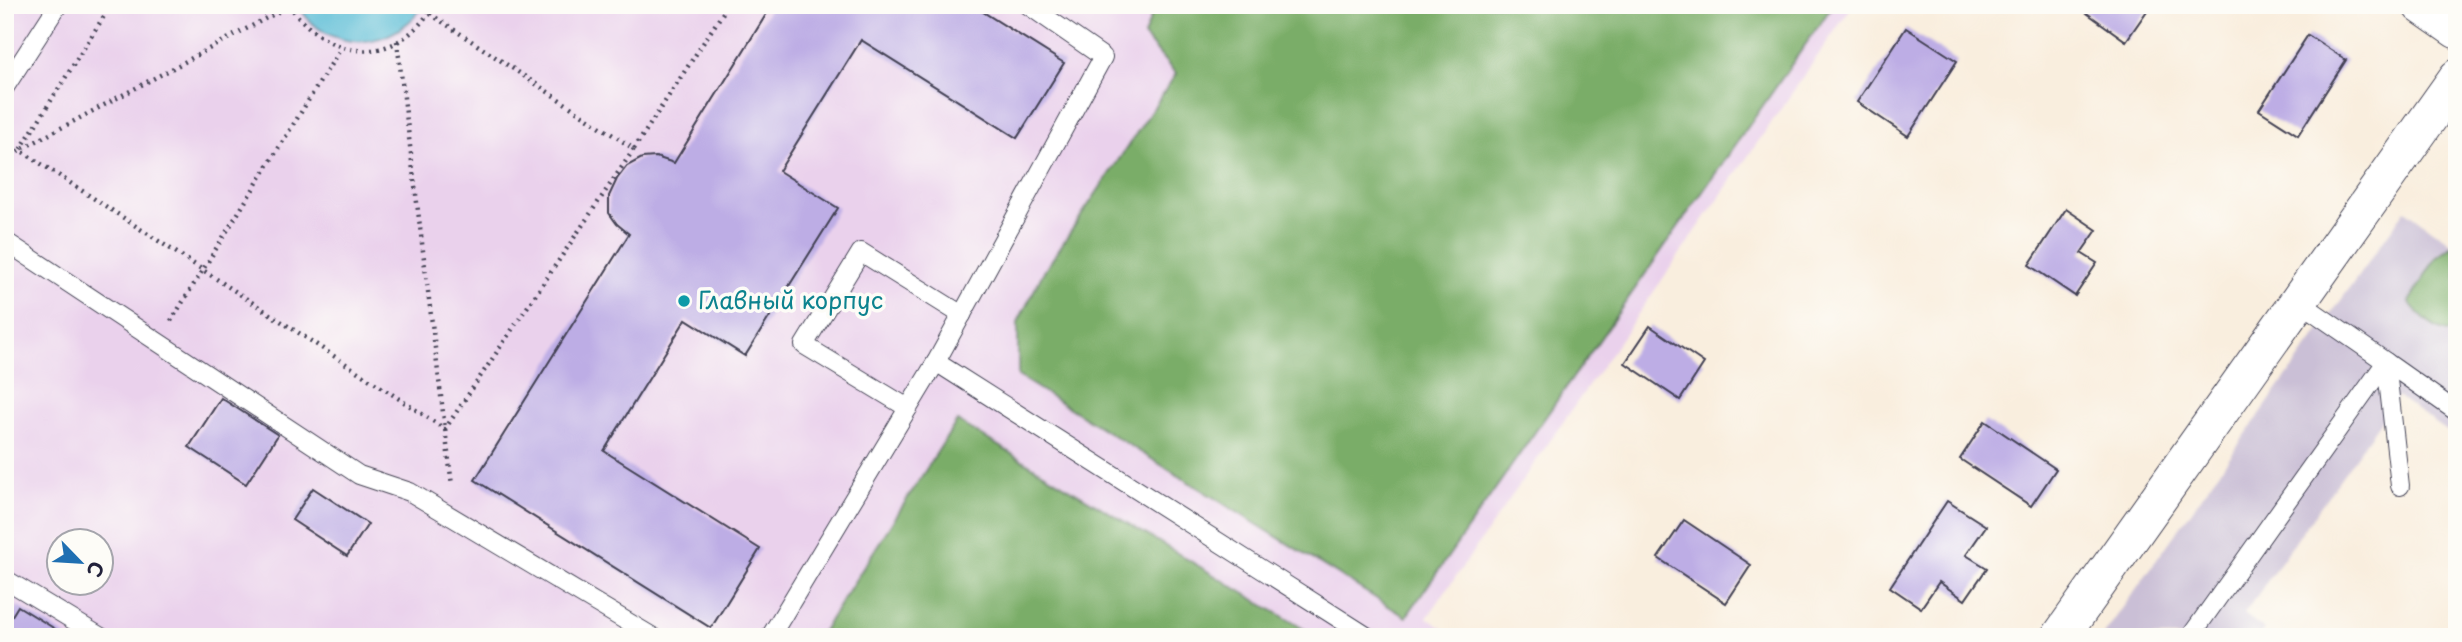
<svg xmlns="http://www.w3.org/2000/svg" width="2462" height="642" font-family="'Playpen Sans',sans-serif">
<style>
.built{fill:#ead1ec;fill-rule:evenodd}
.industrial{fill:#cabfd6}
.forest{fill:#7aad68;stroke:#4e6852;stroke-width:2}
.water{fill:#58bcd6;stroke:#3d6f88;stroke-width:2}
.building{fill:#bdade5}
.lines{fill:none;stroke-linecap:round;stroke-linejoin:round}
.service-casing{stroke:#424153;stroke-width:20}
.minor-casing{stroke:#424153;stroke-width:39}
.path{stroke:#424153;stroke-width:4.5;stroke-dasharray:2 5;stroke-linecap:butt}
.service{stroke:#fff;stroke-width:18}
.minor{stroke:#fff;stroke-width:37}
.culture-dot{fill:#0f9aa8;stroke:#fdfcf7;stroke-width:2.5}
.labels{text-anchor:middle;stroke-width:7;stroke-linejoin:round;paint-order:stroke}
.culture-label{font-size:24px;fill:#0d838f;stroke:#fdfcf7;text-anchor:start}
</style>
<rect width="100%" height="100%" fill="#fdfcf7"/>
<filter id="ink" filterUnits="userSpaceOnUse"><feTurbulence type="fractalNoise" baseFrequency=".0143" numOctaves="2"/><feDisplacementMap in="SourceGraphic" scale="14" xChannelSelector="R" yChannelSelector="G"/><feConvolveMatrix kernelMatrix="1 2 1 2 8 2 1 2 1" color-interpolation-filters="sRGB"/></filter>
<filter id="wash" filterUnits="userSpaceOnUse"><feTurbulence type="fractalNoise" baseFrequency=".00686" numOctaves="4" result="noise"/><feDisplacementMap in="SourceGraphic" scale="28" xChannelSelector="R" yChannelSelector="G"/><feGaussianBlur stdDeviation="1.57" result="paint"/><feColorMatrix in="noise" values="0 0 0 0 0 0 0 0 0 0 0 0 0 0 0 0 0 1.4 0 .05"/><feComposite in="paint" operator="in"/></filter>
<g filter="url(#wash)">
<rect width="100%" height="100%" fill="#f9eede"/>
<path class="built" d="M 5,5 L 1853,5 L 1427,618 L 1456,637 L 5,637 ZM 60,540 L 102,540 L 102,582 L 60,582 Z"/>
<polygon class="industrial" points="2405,210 2457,247 2457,438 2398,397 2244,614 2264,629 2258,637 2102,637"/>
<g class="forest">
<polygon points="1155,5 1833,5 1406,617 1018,376 1018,322 1043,273 1176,74 1144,36"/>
<path d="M 2457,242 L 2457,332 C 2437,335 2420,316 2409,302 L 2436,258 Z"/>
<polygon points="957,421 1317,637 819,637"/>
</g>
<path class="water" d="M 298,5 L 424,5 C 399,42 347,56 311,22 C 306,18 302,11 298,5 Z"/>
<g id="blocks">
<g class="building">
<polygon points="772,5 972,5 1064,63 1017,138 861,40 779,171 838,208 745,356 686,319 604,451 760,549 711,628 475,480 629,234 617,224 609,213 609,196 617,179 627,166 642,158 656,157 674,163"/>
<polygon points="2088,5 2151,5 2126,41 2084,11"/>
<polygon points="1906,28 1957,61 1908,136 1857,102"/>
<polygon points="2308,35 2346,60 2298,135 2259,110"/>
<polygon points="2066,209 2097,230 2081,253 2097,263 2075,296 2029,265"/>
<polygon points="1650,326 1704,363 1680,400 1625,363"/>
<polygon points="221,398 278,435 246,484 189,447"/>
<polygon points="1985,421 2056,469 2031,506 1960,459"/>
<polygon points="313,488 368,524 347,556 292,520"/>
<polygon points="1947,501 1986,526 1966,555 1987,568 1965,600 1939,582 1921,608 1890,587"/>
<polygon points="1684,520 1751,565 1726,603 1658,558"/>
<polygon points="18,606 68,637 5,637 5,616 10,619"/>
</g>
</g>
</g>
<g filter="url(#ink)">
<use href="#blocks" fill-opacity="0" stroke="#424153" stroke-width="2"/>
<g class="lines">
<defs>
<g id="service">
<polyline points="5,87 58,5"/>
<polyline points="5,241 359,475 410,492 653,637"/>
<polyline points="2298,301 2386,362 2400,486"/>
<polyline points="936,362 1368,637"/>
<polyline points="908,408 804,345 861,252 962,315"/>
<polyline points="5,579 101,637"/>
<polyline points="770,637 936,362 1103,57 1028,5"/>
<polyline points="2190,637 2386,362 2457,412"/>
</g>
<g id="minor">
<polyline points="2421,5 2457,30"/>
<polyline points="2060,637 2457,78"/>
</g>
</defs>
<use href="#service" class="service-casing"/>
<use href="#minor" class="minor-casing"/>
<g class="path">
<polyline points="111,5 20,150 445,429 634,149 429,13"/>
<path d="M 289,5 C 330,62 395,69 434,5"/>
<polyline points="397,41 452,485"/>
<polyline points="634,149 728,5"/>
<polyline points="5,158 289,6"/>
<polyline points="171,321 341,48"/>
</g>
<use href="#service" class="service"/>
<use href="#minor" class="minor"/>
</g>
</g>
<circle class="culture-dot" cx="684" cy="301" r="7"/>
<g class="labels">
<g class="culture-label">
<text x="698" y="309">Главный корпус</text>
</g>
</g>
<rect width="2462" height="642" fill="none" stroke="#fdfcf7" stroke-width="28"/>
<g transform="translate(80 562) rotate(115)"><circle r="33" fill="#fdfcf7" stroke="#a5a5ac" stroke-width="2"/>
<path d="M0-5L12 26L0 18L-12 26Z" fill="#1f6fb2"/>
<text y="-10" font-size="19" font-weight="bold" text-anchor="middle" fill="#22223b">С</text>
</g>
</svg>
